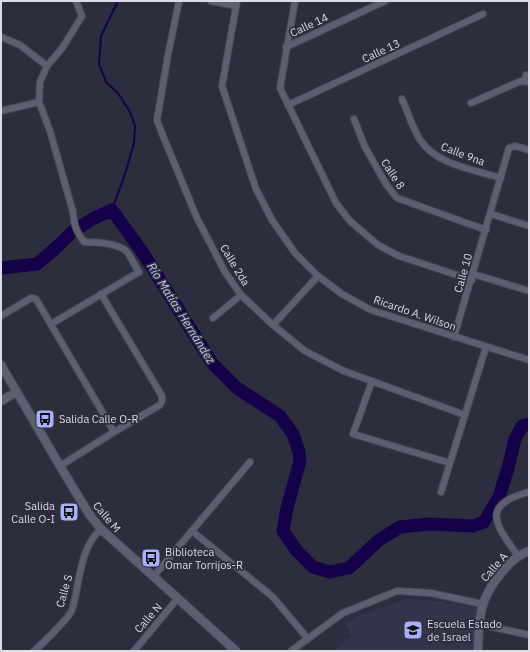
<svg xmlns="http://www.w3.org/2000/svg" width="530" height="652" font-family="'IBM Plex Sans',sans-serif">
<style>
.built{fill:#34354b}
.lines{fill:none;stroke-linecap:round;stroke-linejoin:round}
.stream{stroke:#14014a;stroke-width:2}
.river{stroke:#14014a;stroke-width:13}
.street-casing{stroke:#484956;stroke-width:8}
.secondary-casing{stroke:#484956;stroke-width:10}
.street{stroke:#5d5f70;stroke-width:6}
.secondary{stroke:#5d5f70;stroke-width:8}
.labels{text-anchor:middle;stroke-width:3.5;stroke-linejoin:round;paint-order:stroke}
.street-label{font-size:11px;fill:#dbdce6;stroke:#2c2e3d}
.poi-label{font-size:11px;fill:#dbdce6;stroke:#2c2e3d;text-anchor:start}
.water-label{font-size:12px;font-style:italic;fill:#c6cbf5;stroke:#2c2e3d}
</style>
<rect width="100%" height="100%" fill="#2c2e3d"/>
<polygon class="built" points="406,599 439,601 477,608 475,651 332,651 352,636 345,624 358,616"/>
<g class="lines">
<polyline class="stream" points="112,210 126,171 134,143 135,126 130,112 118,93 106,82 99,64 101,36 118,1"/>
<polyline class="river" points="1,268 37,264 57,247 72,232 94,218 112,210 143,253 212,363 237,388 280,416 293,434 299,452 300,461 287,508 283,531 297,551 313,567 330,572 349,568 379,540 400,527 429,524 473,526 484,522 499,497 508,468 515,439 522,426 529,424"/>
<defs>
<g id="street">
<polyline points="179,1 168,55 157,120 163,136 197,218 225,272 241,295 273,325 305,351 344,371 465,415"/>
<polyline points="211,1 236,6"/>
<polyline points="237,1 222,86 256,189 272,220 295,253 318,276 342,294 371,310 529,360"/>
<polyline points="295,1 280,88 336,203 350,221 378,245 399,256 472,280"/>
<polyline points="1,37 20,45 47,66"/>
<polyline points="286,47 385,1"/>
<polyline points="525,80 526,75 529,76"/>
<path d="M 402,99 C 407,110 414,132 421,141 C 437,165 475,170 501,178"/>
<polyline points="471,103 521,81 529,82"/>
<polyline points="288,105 483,14"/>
<polyline points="1,111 39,102"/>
<polyline points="354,119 365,147 386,184 397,198 486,230"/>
<polyline points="491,214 529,226"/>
<polyline points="473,274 529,291"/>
<polyline points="1,316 31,298 36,299 114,432"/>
<polyline points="213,318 241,295"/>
<path d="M 51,324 L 139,272 C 135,266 132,259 128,253 C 121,243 95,242 84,242 C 76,231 74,225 73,212 L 50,131 L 39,102 L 40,82 L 47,66 L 63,47 L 82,16 L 76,1"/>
<polyline points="273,325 318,276"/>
<polyline points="454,337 509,148 515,146 529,150"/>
<polyline points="372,381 353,434 450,463"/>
<polyline points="60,466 114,432 160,405 162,401 162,396 101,294"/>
<polyline points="441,492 486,347"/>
<polyline points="192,531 273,597 308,639"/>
<path d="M 518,556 C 496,525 479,505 529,492"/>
<polyline points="153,577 250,462"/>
<polyline points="479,624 529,635"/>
<path d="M 34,651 C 42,644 69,618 72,610 C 80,584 79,548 101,529"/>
<polyline points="134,651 178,598"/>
<polyline points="291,651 343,613 397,591 431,593 482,604"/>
</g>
<g id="secondary">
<polyline points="1,365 60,466 89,514 101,529 236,651"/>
<polyline points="1,401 16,392"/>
<path d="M 478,651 C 479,617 479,598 503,571 C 510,562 518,555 529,551"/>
</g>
</defs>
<use href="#street" class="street-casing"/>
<use href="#secondary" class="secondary-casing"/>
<use href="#street" class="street"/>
<use href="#secondary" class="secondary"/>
</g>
<defs>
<symbol id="bus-square" viewBox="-11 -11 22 22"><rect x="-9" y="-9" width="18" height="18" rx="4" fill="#abaffb" stroke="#2c2e3d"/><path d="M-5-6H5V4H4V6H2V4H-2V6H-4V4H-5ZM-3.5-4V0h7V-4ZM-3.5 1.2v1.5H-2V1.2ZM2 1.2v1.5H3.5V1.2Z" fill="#111"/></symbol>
<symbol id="school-square" viewBox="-11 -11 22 22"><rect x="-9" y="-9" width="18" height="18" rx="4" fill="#abaffb" stroke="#2c2e3d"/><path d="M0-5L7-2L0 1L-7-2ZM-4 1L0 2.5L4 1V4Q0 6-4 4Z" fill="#111"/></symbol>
</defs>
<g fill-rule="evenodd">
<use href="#bus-square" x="34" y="408" width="22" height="22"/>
<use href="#bus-square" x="58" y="501" width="22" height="22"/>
<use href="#bus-square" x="140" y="547" width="22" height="22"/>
<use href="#school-square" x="402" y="619" width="22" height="22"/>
</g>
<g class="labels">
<g class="street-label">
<text transform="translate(309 25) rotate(-25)" y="4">Calle 14</text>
<text transform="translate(381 51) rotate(-25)" y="4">Calle 13</text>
<text transform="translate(463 154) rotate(21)" y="4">Calle 9na</text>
<text transform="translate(393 174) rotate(57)" y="4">Calle 8</text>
<text transform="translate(235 265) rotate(59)" y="4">Calle 2da</text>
<text transform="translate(463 273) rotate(-74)" y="4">Calle 10</text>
<text transform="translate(415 313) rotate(19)" y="4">Ricardo A. Wilson</text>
<text transform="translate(107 517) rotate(50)" y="4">Calle M</text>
<text transform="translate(494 567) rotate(-49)" y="4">Calle A</text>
<text transform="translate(64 591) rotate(-74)" y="4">Calle S</text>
<text transform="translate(148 618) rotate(-49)" y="4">Calle N</text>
</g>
<g class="poi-label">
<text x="59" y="423">Salida Calle O-R</text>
<text x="55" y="510" text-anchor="end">Salida<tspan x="55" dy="13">Calle O-I</tspan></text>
<text x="165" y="556">Biblioteca<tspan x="165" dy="13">Omar Torrijos-R</tspan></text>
<text x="427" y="628">Escuela Estado<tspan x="427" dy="13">de Israel</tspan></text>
</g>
<g class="water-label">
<text transform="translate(181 313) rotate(58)" y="4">Río Matías Hernández</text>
</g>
</g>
<rect width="530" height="652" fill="none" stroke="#dbdce6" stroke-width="4"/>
</svg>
